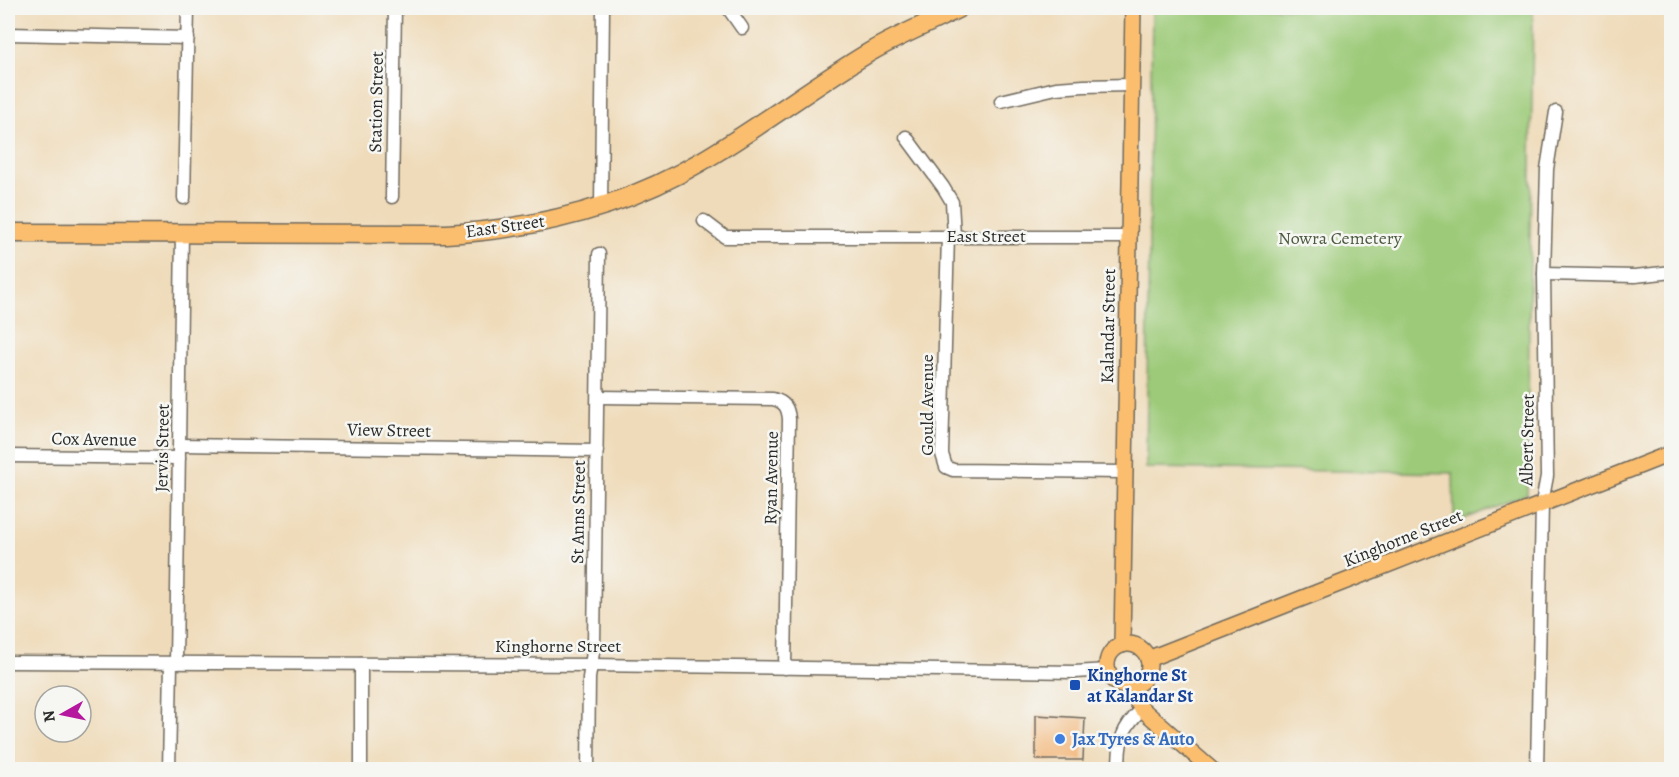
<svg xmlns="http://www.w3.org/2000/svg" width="1679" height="777" font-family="Alegreya,serif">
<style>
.green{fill:#9cca78;stroke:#647a52;stroke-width:1.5}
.building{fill:#f3b373}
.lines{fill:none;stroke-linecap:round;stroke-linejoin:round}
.minor-casing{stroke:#70695d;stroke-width:15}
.major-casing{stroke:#70695d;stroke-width:18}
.highway-casing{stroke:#70695d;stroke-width:21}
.minor{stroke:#fff;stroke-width:12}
.major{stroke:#fbbe6e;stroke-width:15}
.highway{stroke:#fbbe6e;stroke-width:18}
.transit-dot{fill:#1a4fb4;stroke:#f6f6f2;stroke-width:2}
.shop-dot{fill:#3f7fe0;stroke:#f6f6f2;stroke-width:2}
.labels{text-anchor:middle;stroke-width:5;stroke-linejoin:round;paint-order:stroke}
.street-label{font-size:18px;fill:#2b2b2b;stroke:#f6f6f2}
.park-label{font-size:18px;fill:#4d5b42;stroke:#f6f6f2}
.transit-label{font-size:18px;font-weight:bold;fill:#164399;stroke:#f6f6f2;text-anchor:start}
.shop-label{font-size:18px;font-weight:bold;fill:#366cbe;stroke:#f6f6f2;text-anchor:start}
</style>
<rect width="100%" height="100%" fill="#f6f6f2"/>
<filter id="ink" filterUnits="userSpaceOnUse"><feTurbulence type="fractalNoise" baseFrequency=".0167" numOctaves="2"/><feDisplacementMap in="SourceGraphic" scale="12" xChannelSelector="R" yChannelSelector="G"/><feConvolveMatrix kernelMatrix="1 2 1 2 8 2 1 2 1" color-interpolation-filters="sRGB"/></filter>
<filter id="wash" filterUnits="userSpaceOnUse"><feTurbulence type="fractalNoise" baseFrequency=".008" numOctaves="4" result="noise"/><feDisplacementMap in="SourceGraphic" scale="24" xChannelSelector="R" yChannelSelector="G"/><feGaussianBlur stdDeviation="1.35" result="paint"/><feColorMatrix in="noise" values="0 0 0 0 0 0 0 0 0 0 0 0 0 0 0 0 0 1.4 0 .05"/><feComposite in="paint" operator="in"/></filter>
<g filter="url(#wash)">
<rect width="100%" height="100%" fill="#efdbba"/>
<polygon class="green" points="1152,8 1533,8 1527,494 1454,523 1453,473 1146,468"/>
<g id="blocks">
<polygon class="building" points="1036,715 1085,718 1083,760 1036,760"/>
</g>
</g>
<g filter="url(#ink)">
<use href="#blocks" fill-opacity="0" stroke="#70695d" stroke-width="1.5"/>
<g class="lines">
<defs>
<g id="minor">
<polyline points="728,8 742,28"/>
<polyline points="8,34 188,38"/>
<polyline points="1001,101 1056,88 1084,86 1131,85"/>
<polyline points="906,137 943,187 952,202 954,236"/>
<polyline points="392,197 395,8"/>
<polyline points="184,198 188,8"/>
<polyline points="601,206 603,8"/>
<polyline points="704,221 725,237 1129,237"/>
<polyline points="948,236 942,454 946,467 953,470 1124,472"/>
<polyline points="1544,274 1635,276 1672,272"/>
<path d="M 598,397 L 773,399 C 785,402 788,408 789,419 L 785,668"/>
<polyline points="180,445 597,451"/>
<polyline points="8,456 179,458"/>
<polyline points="8,662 591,665 1075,672 1108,670"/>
<polyline points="176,663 182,233"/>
<polyline points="361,664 361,770"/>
<polyline points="169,770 171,663"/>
<polyline points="588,770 589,678 594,646 599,254"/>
<path d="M 1119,770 C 1119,740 1121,729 1142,709"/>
<polyline points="1537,770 1542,503 1547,476 1544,274 1547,169 1556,112"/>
</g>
<g id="major">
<circle cx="1128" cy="665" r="21"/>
<polyline points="1122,645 1133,8"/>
<polyline points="1148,659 1672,453"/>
<polyline points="1126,685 1142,709 1212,770"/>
</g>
<path id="highway" d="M 8,233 L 446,234 C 536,229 625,207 702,161 C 760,127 813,86 870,52 C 899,35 930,23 959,8"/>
</defs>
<use href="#minor" class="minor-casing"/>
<use href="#major" class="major-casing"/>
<use href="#highway" class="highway-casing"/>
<use href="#minor" class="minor"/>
<use href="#major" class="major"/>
<use href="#highway" class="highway"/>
</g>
</g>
<rect class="transit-dot" x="1069" y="679" width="12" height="12" rx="3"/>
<circle class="shop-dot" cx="1060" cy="739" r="6"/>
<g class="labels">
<g class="street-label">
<text transform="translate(376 102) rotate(-89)" y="6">Station Street</text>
<text transform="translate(505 226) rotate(-8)" y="6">East Street</text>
<text x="986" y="242">East Street</text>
<text transform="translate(1108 326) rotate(-89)" y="6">Kalandar Street</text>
<text transform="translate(927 405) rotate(-90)" y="6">Gould Avenue</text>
<text transform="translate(389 430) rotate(1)" y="6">View Street</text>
<text transform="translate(94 439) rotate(1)" y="6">Cox Avenue</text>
<text transform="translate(1527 440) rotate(-89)" y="6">Albert Street</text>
<text transform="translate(162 448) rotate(-89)" y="6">Jervis Street</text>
<text transform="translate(771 478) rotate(-89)" y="6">Ryan Avenue</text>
<text transform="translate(578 512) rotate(-89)" y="6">St Anns Street</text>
<text transform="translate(1403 538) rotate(-22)" y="6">Kinghorne Street</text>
<text x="558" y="652">Kinghorne Street</text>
</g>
<g class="park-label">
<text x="1340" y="244">Nowra Cemetery</text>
</g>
<g class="transit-label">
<text x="1087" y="681">Kinghorne St<tspan x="1087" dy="21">at Kalandar St</tspan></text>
</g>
<g class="shop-label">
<text x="1072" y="745">Jax Tyres &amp; Auto</text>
</g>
</g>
<rect width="1679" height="777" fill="none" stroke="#f6f6f2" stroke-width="30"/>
<g transform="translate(63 714) rotate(261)"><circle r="28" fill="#f6f6f2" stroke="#a5a5a2" stroke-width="1.5"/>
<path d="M0-4.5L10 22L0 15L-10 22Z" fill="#b5179e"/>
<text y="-9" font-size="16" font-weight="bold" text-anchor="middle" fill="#2b2b2b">N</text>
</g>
</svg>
